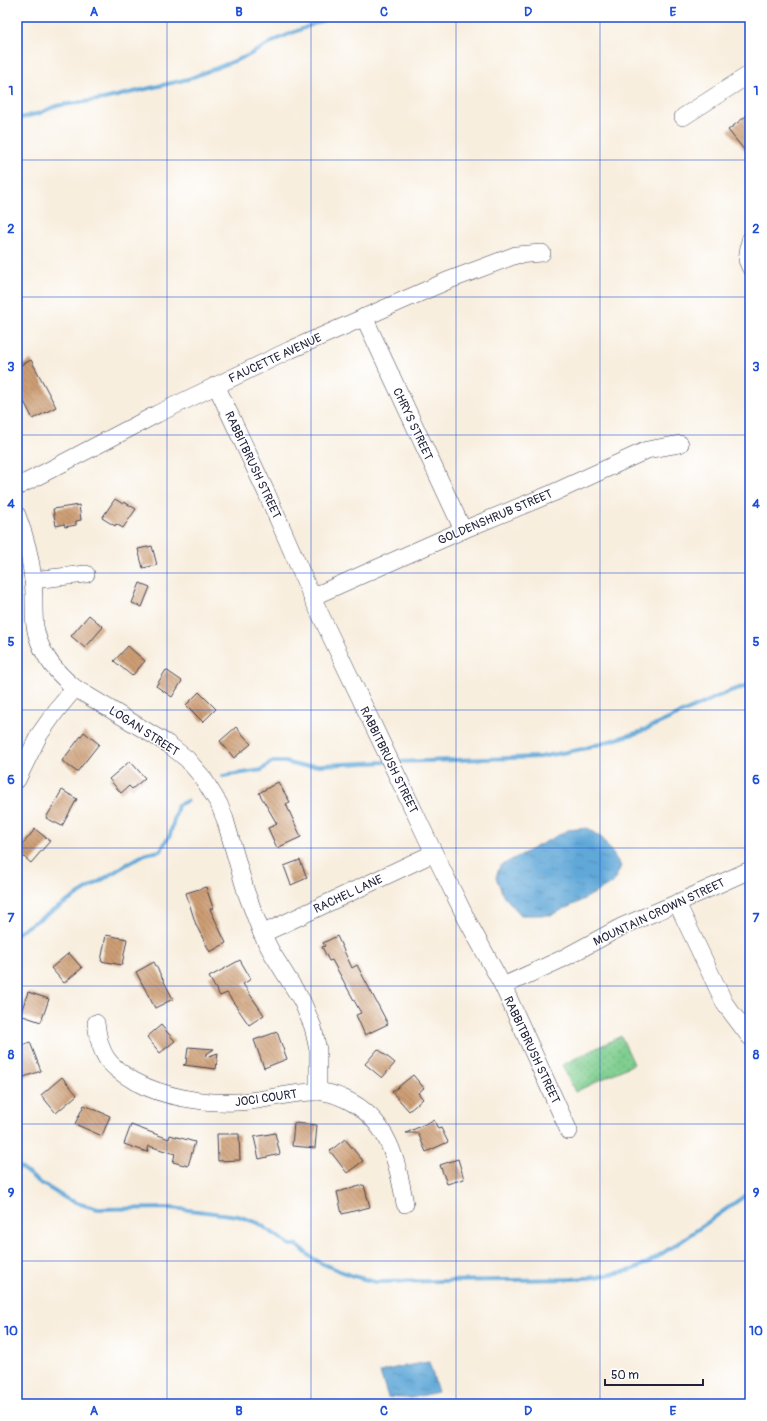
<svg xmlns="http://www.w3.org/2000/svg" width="767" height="1421" font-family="Pangolin,sans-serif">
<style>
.grass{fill:url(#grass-dots);stroke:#507864}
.water{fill:url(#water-ripples);stroke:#42658a}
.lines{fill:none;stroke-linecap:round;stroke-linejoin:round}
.stream{stroke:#61a8d8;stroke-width:4}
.building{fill:url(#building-back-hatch)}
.minor-casing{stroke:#424153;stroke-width:18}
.minor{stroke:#fff;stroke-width:17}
.grid{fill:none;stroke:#1d4ed8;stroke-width:1;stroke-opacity:0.55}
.labels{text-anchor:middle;stroke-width:3;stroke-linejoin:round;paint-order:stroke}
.street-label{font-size:12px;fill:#22223b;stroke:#fff}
.neatline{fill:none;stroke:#1d4ed8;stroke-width:1.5}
.grid-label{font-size:13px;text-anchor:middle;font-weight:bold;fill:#1d4ed8}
</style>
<defs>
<pattern id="grass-dots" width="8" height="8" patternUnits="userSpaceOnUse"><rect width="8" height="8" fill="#7ecd8e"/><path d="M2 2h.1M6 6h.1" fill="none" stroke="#6db07b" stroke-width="1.8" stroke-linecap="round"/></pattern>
<pattern id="water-ripples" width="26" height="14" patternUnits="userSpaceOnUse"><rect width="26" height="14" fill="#61a8d8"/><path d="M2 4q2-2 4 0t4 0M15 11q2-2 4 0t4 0" fill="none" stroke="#5088b0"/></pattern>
<pattern id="building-back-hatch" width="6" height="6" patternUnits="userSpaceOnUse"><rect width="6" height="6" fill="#cd9e75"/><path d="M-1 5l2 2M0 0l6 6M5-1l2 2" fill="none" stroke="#a68061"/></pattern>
</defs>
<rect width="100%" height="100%" fill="#fff"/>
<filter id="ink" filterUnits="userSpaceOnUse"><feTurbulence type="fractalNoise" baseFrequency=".025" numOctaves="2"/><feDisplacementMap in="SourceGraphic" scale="8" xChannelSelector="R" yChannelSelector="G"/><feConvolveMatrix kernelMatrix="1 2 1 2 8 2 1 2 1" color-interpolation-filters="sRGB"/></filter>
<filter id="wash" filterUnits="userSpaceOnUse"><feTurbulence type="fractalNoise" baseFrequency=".012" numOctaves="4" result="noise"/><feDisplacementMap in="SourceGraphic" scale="16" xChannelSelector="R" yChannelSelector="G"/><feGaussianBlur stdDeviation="0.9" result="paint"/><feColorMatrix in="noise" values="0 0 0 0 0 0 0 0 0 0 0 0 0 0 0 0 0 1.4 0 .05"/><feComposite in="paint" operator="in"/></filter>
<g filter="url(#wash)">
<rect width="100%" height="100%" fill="#f8eede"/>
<polygon class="grass" points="621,1036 634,1064 575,1092 562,1065"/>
<g class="water">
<polygon points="587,828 603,839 621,866 613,883 577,903 551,915 521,915 503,895 496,877 500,866 568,830"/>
<polygon points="429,1362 438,1392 411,1398 388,1397 380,1372 399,1367"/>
</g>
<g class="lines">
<g class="stream">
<polyline points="17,119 40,113 56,106 104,99 188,79 247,56 280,38 331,17"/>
<polyline points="396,762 540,757 583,749 640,732 730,691 750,685"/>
<polyline points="223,776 262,770 271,762 285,762 300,766 387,762"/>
<polyline points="17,933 124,866 145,854 160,851 170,835 178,805 187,801"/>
<polyline points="17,1165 39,1182 67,1199 80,1204 98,1209 172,1208 238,1216 258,1223 290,1245 297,1245 312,1258 323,1264 350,1275 375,1282 572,1279 597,1277 632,1270 649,1262 683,1240 750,1192"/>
</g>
</g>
<g id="blocks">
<g class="building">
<polygon points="750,113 750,157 728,130"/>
<polygon points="31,360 56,407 33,419 17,388 17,367"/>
<polygon points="115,499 123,504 124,502 136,509 123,528 116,524 115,526 102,518"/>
<polygon points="79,505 81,520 76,521 76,525 65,527 64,524 56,526 53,509"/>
<polygon points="152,546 157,565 143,568 138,549"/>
<polygon points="140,583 150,587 142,607 132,603"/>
<polygon points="89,615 103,627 85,648 71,636"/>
<polygon points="128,646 145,661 132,676 114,661"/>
<polygon points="166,670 182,681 172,697 156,686"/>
<polygon points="199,692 216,709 203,722 186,705"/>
<polygon points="236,727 251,744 234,758 220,741"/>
<polygon points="84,732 99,744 77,772 62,761"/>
<polygon points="130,761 145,778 132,789 129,786 121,793 109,779"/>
<polygon points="278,782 290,802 286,804 301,837 277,848 268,828 277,824 259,793"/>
<polygon points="62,790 77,799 62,826 46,818"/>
<polygon points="35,829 50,841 31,863 17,851"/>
<polygon points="300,860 307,878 291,885 284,866"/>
<polygon points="206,887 213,908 210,909 226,943 210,952 196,925 186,893"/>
<polygon points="106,935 127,939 122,965 101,961"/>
<polygon points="337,936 352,968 357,965 388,1024 365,1035 356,1015 361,1013 332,960 329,961 322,947 325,946 323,943"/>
<polygon points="69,953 82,968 64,983 51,968"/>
<polygon points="240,960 251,979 243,984 264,1015 249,1025 227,993 220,996 209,977"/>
<polygon points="154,962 173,999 155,1008 136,972"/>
<polygon points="28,992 49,999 41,1022 20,1015"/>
<polygon points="161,1025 175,1041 160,1053 147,1037"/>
<polygon points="277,1032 287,1059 264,1068 254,1040"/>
<polygon points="30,1042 41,1071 21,1078 17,1069 17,1047"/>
<polygon points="188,1047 214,1049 205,1055 206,1057 218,1053 216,1069 183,1065 186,1064"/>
<polygon points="378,1049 395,1063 382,1078 365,1064"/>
<polygon points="413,1075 424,1088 418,1093 423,1099 409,1111 392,1092"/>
<polygon points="62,1077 77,1095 56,1113 41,1095"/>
<polygon points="84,1105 110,1116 102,1136 75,1124"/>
<polygon points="434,1120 438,1129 441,1128 448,1142 426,1152 418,1133 406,1133"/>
<polygon points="294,1123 317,1125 315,1148 292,1146"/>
<polygon points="131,1125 169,1139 170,1135 195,1142 188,1166 173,1162 175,1154 149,1146 147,1152 124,1144"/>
<polygon points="275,1133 280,1154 259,1159 254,1137"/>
<polygon points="217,1134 239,1134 240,1160 218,1161"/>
<polygon points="345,1139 363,1161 347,1173 330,1151"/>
<polygon points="458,1159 464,1179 447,1184 440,1165"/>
<polygon points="364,1185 370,1207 342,1214 337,1192"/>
</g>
</g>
</g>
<g filter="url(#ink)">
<use href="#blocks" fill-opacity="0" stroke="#424153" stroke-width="1"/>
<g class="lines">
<defs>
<g id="minor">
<polyline points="683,117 750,74"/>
<polyline points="750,240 747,260 750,267"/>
<polyline points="364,317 463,530"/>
<polyline points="216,385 267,494 312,597 434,853 467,920 503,986 569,1131"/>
<polyline points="17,487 157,414 290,350 447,281 516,255 542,253"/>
<path d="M 17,515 C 25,536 31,557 33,580 C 35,595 33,611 35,626 C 39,652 55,672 75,688 L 168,744 L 187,759 L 203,778 L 219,804 L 225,819 L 246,892 L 262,934 L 272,953 L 302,1001 L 313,1027 L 318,1050 L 318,1092"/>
<polyline points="33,580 86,574"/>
<polyline points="312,597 463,530 553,493 647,450 680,444"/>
<polyline points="17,780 39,735 56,711 75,688"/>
<polyline points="677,903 725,1004 750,1037"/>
<polyline points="262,934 434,853"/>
<polyline points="503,986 562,959 623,926 677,903 750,870"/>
<path d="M 96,1023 C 100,1055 107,1065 134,1081 C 163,1097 205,1104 237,1102 C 264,1101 289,1092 316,1092 C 325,1091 336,1095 345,1099 C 389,1119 397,1161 405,1204"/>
</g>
</defs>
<use href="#minor" class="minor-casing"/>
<use href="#minor" class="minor"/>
</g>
</g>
<path class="grid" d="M 167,17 L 167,1404M 311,17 L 311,1404M 456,17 L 456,1404M 600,17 L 600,1404M 17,160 L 750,160M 17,297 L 750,297M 17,435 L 750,435M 17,573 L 750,573M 17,710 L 750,710M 17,848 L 750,848M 17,986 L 750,986M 17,1124 L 750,1124M 17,1261 L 750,1261"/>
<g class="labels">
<g class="street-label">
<text transform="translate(275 358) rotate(-25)" y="4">FAUCETTE AVENUE</text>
<text transform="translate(413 424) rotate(65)" y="4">CHRYS STREET</text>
<text transform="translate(253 465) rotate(65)" y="4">RABBITBRUSH STREET</text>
<text transform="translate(495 517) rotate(-23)" y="4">GOLDENSHRUB STREET</text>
<text transform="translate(144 731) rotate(33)" y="4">LOGAN STREET</text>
<text transform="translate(389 760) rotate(64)" y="4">RABBITBRUSH STREET</text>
<text transform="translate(348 894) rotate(-25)" y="4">RACHEL LANE</text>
<text transform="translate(659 912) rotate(-25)" y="4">MOUNTAIN CROWN STREET</text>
<text transform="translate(532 1050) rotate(65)" y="4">RABBITBRUSH STREET</text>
<text transform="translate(266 1098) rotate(-8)" y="4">JOCI COURT</text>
</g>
</g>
<rect width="767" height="1421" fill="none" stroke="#fff" stroke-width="44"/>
<path d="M605 1379v6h98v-6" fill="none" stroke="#22223b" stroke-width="2"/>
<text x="611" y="1379" font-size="12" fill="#22223b" stroke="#ffffff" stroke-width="3" paint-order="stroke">50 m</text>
<rect x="22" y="22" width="723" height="1377" class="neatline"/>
<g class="grid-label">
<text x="94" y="16">A</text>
<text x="239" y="16">B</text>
<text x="384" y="16">C</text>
<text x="528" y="16">D</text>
<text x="673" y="16">E</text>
<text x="11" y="95">1</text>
<text x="756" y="95">1</text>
<text x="11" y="233">2</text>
<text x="756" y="233">2</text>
<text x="11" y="371">3</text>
<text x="756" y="371">3</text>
<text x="11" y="508">4</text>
<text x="756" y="508">4</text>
<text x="11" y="646">5</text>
<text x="756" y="646">5</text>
<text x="11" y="784">6</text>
<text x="756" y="784">6</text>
<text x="11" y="922">7</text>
<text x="756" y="922">7</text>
<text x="11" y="1059">8</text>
<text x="756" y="1059">8</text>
<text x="11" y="1197">9</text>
<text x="756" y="1197">9</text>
<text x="11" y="1335">10</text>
<text x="756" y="1335">10</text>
<text x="94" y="1415">A</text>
<text x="239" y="1415">B</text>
<text x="384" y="1415">C</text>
<text x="528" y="1415">D</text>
<text x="673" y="1415">E</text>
</g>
</svg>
